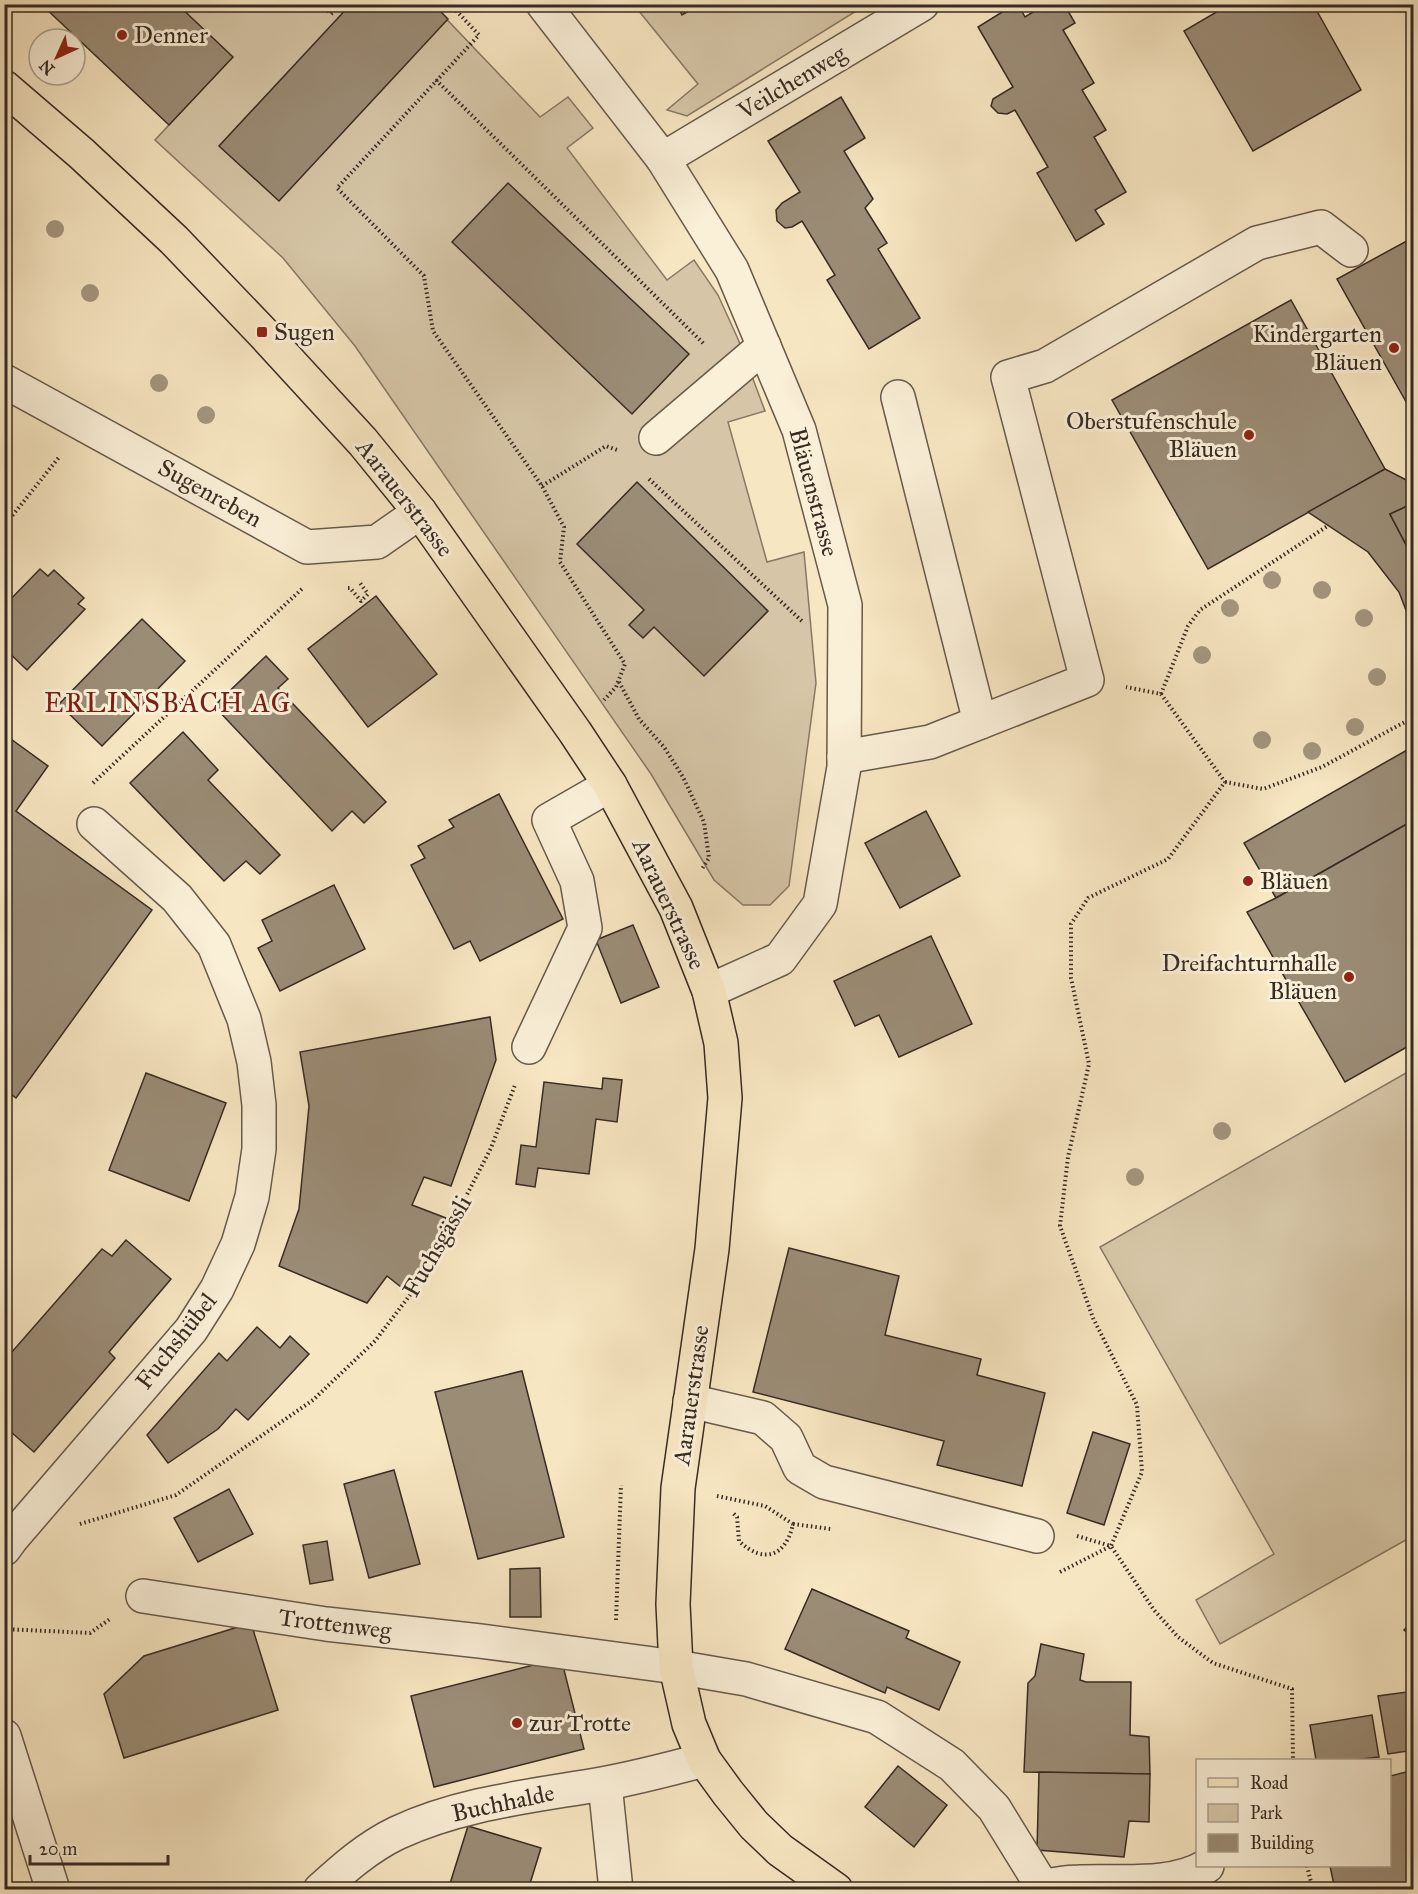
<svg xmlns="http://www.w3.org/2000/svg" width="1418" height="1894" font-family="'IM FELL Great Primer',serif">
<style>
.green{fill:#d6c6a7;stroke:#867865;stroke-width:1.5}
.building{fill:#9b8c76;stroke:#372b23;stroke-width:1.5}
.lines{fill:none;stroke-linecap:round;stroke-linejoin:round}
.minor-casing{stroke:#675a4b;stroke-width:36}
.major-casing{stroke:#372b23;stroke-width:36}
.path{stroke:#372b23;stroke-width:4;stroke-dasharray:1.5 3;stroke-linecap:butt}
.minor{stroke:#faefd7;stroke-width:33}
.major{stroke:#f7e6c2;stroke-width:33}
.tree{fill:#a3957d}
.poi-dot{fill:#8f2418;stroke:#faefd7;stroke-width:2}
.labels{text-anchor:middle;stroke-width:6;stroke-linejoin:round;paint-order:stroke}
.poi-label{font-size:24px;fill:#372b23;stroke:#faefd7;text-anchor:start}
.street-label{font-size:24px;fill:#372b23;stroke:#faefd7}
.quarter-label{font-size:27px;letter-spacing:1.5px;fill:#7a1f14;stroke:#faefd7}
</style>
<rect width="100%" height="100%" fill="#f7e6c2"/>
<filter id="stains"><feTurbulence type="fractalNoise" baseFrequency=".00333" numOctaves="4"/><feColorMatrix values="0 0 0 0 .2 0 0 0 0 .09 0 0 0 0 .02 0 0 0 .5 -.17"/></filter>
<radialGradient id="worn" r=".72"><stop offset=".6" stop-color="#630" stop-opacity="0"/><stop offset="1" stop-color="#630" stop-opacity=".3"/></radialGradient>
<g class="green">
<polygon points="177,4 433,5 540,117 568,97 593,128 567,148 667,280 694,260 718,295 738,339 765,411 728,422 767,562 804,552 816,683 789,886 770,905 743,905 714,880 651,774 355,346 283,258 155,140 232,57"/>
<polygon points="634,5 866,5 687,116 667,110 698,84"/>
<polygon points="1413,1069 1413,1536 1220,1644 1196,1600 1274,1554 1100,1247"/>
</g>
<g class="building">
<polygon points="41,4 177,4 233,57 169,125"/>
<polygon points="351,4 433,4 448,19 279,201 219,146"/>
<polygon points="677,4 701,4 682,15"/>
<polygon points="1015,4 1018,4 1025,17 1046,4 1064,4 1075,23 1063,30 1094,83 1082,90 1106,130 1094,137 1126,192 1095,210 1104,224 1076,241 1037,173 1048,167 1015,110 1007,114 998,113 991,106 993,99 1013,87 978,27"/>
<polygon points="1230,4 1313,4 1361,90 1253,151 1184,31"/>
<polygon points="841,97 865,138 844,151 873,199 865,208 887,243 878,249 920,318 869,349 827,280 835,275 802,221 792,227 785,228 777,221 776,210 782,203 800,192 768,141"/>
<polygon points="508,183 689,354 632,414 452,242"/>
<polygon points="1414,237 1414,416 1337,279"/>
<polygon points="1291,300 1385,469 1208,569 1112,400"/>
<polygon points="1385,469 1414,484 1414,503 1390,514 1414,560 1414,631 1399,592 1368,552 1308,512"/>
<polygon points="637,482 768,611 704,676 654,627 643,638 629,625 644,610 577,544"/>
<polygon points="1414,503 1414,560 1390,514"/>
<polygon points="40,569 48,576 54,570 84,598 78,604 85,609 27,670 4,648 4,606"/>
<polygon points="376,596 437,674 368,727 308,649"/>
<polygon points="142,619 185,661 102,746 59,704"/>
<polygon points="266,656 288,679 278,688 386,802 364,823 352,811 332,831 214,706"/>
<polygon points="183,732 218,770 208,780 280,855 260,874 246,861 224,881 130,783"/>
<polygon points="4,734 48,766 16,811 152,910 16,1098 4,1089"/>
<polygon points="1414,746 1414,820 1276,898 1244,843"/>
<polygon points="499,794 563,919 480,961 470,941 454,949 411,865 425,858 418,846 454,827 449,820"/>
<polygon points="926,811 960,876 900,908 865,843"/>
<polygon points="1414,820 1414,1043 1345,1082 1247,912 1276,898"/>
<polygon points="334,885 365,949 280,991 258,948 272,941 262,920"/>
<polygon points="633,925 659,987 621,1003 596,940"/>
<polygon points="931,936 972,1024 899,1057 879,1015 855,1026 834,981"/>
<polygon points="490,1017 496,1060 451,1186 424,1177 412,1205 446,1218 419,1272 406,1291 387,1276 367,1303 279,1266 299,1209 309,1106 300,1052"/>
<polygon points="146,1073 226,1103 189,1201 109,1170"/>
<polygon points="603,1078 622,1080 617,1122 596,1119 589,1174 538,1168 535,1187 516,1184 521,1145 536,1147 544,1082 602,1089"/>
<polygon points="126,1240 171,1279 109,1352 115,1358 34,1452 4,1426 4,1361 102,1249 112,1256"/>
<polygon points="789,1248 899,1276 885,1335 981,1359 977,1375 1045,1393 1022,1486 937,1465 944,1441 753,1392"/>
<polygon points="257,1327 280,1348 290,1336 309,1354 248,1420 236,1409 218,1429 168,1463 147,1435 219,1353 227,1361"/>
<polygon points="522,1371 564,1537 478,1559 435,1392"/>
<polygon points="1093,1432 1130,1444 1104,1525 1067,1513"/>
<polygon points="394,1470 420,1564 369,1578 344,1484"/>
<polygon points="229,1489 253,1534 198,1562 174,1518"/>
<polygon points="327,1541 333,1580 310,1584 303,1545"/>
<polygon points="540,1568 541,1617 510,1617 510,1569"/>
<polygon points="812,1589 909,1631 906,1638 960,1662 939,1710 887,1687 885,1693 785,1649"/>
<polygon points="1414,1620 1414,1639 1404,1630"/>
<polygon points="251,1623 278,1710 124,1758 104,1694 144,1656"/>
<polygon points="1041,1644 1084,1654 1080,1680 1086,1682 1131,1682 1130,1735 1149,1737 1150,1774 1024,1772 1028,1683 1035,1676"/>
<polygon points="561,1658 584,1749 434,1787 411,1696"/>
<polygon points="1414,1691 1414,1750 1388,1754 1378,1696"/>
<polygon points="1372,1715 1379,1757 1353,1760 1316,1760 1310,1725"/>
<polygon points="898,1766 947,1805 914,1847 865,1807"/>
<polygon points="1414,1770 1414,1890 1335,1890 1330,1866 1390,1866 1390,1776"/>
<polygon points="1039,1772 1150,1774 1149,1822 1129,1821 1124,1857 1037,1850"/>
<polygon points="468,1826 541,1848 528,1890 448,1890"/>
</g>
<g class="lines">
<defs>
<g id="minor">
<polyline points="543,4 663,159 732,270 799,430 845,605 844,767 820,904 780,959 709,991"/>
<polyline points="663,159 922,4"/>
<polyline points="4,381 307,547 377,542 420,512"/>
<polyline points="898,397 980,722"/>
<polyline points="656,438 764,346"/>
<polyline points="844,757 930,742 1087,680 1008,377 1045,366 1257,243 1321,227 1351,250"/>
<polyline points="529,1047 585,928 577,881 549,820 610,785"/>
<polyline points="690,1401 763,1418 786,1438 800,1468 824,1482 1037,1536"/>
<polyline points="4,1549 12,1538 191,1330 217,1289 238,1244 252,1197 259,1149 259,1105 254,1062 244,1019 214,945 177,898 94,824"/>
<polyline points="143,1596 326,1624 480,1641 676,1667 746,1679 877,1717 952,1765 994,1808 1042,1886 1040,1890"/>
<polyline points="4,1736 53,1890"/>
<polyline points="605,1784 616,1890"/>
<path d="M 1042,1886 C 1054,1885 1066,1882 1079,1882 C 1120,1880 1170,1888 1207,1866"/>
<path d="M 320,1890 C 344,1868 368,1847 397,1833 C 461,1803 533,1796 602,1784 C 636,1778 670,1769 704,1760"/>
</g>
<polyline id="major" points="4,87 82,154 174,240 262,332 363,442 420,512 575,732 610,785 676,908 709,991 721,1043 725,1098 712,1249 678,1488 673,1604 676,1667 689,1724 704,1760 728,1793 754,1825 780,1850 836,1890"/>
</defs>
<use href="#minor" class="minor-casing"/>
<use href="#major" class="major-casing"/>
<g class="path">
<polyline points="322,4 331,14 341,4"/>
<polyline points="450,4 479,35 337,188 424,276 433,331 542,486 564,527 560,562 625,664 616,687 604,700"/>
<polyline points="436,80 705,345"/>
<polyline points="4,162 10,148"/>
<polyline points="649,479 804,623"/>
<polyline points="1408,481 1414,478"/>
<polyline points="542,486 606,446 617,450"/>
<polyline points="4,526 60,456"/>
<polyline points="348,588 350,588 361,601 368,594 360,583"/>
<polyline points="619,682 639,719 664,747 683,777 704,822 709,858 702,869"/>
<polyline points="1161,694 1188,626 1200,610 1329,525"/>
<polyline points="1225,782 1263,789 1322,767 1414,717"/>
<polyline points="93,783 303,588"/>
<path d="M 717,1496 L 765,1506 L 793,1524 C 786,1556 764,1565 739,1541 L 737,1517 L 732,1512"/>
<polyline points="80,1524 176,1495 313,1400 375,1341 426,1274 491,1148 515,1085"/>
<polyline points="793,1524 831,1529"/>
<polyline points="1077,1536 1111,1546 1142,1472 1137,1405 1093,1318 1060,1226 1068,1157 1089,1064 1071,978 1071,924 1088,898 1168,859 1225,782 1161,694 1126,687"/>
<polyline points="1060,1572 1111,1546 1154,1610 1178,1637 1213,1663 1292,1689 1293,1760"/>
<polyline points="616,1620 621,1485"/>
<polyline points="4,1629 90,1633 110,1619"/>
<polyline points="1307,1866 1313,1890"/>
</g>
<use href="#minor" class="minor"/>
<use href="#major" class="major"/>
</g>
<g class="tree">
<circle cx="55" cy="229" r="9"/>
<circle cx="90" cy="293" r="9"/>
<circle cx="159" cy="383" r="9"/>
<circle cx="206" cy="415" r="9"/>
<circle cx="1272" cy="580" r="9"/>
<circle cx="1322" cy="590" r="9"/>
<circle cx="1230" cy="608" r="9"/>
<circle cx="1364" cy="618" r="9"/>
<circle cx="1202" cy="655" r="9"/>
<circle cx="1377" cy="677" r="9"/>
<circle cx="1355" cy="727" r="9"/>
<circle cx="1262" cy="740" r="9"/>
<circle cx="1312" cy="751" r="9"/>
<circle cx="1222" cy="1131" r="9"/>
<circle cx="1135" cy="1177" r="9"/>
</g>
<g class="poi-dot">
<circle cx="122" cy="35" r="6"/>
<rect x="256" y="326" width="12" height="12" rx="3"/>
<circle cx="1394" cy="348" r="6"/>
<circle cx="1249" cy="435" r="6"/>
<circle cx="1248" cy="881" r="6"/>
<circle cx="1349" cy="977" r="6"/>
<circle cx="517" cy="1723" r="6"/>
</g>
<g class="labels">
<g class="poi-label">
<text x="134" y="43">Denner</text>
<text x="274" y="340">Sugen</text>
<text x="1382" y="342" text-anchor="end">Kindergarten<tspan x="1382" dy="28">Bläuen</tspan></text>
<text x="1237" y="429" text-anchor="end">Oberstufenschule<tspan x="1237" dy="28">Bläuen</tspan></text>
<text x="1260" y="889">Bläuen</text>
<text x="1337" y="971" text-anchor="end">Dreifachturnhalle<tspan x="1337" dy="28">Bläuen</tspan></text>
<text x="529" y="1731">zur Trotte</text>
</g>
<g class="street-label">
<text transform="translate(792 82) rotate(-31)" y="8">Veilchenweg</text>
<text transform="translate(814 492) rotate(75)" y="8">Bläuenstrasse</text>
<text transform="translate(210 493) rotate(29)" y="8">Sugenreben</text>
<text transform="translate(405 498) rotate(52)" y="8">Aarauerstrasse</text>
<text transform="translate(669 904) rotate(65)" y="8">Aarauerstrasse</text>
<text transform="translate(437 1246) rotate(-60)" y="8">Fuchsgässli</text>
<text transform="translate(176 1341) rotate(-52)" y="8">Fuchshübel</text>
<text transform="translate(691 1395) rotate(-82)" y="8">Aarauerstrasse</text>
<text transform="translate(335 1624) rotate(7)" y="8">Trottenweg</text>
<text transform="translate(503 1803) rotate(-12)" y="8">Buchhalde</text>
</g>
<g class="quarter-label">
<text x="168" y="712">ERLINSBACH AG</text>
</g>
</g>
<rect width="1418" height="1894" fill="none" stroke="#f7e6c2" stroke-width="24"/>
<rect x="6" y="6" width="1406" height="1882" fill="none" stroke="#372b23" stroke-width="3"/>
<rect x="12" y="12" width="1394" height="1870" fill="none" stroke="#372b23" stroke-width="1.5"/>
<rect x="1196" y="1759" width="195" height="108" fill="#faefd7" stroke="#aca18f" stroke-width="1.5"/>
<rect x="1208" y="1778" width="30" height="9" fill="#f7e6c2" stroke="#aca18f" stroke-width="1.5"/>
<text x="1250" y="1789" font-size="18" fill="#372b23">Road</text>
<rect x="1208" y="1804" width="30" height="18" fill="#d6c6a7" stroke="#aca18f" stroke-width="1.5"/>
<text x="1250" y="1819" font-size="18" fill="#372b23">Park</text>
<rect x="1208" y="1834" width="30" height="18" fill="#9b8c76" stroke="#aca18f" stroke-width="1.5"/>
<text x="1250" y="1849" font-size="18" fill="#372b23">Building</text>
<g transform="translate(57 57) rotate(225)"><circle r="28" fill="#faefd7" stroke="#aca18f" stroke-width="1.5"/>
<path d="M0-4.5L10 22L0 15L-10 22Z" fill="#8f2418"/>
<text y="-9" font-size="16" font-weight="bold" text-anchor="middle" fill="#372b23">N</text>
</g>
<path d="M30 1855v9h138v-9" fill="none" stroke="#372b23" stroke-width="3"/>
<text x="39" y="1855" font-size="18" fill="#372b23" stroke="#faefd7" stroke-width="4.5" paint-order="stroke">20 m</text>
<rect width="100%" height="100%" filter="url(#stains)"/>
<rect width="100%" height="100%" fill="url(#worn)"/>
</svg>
